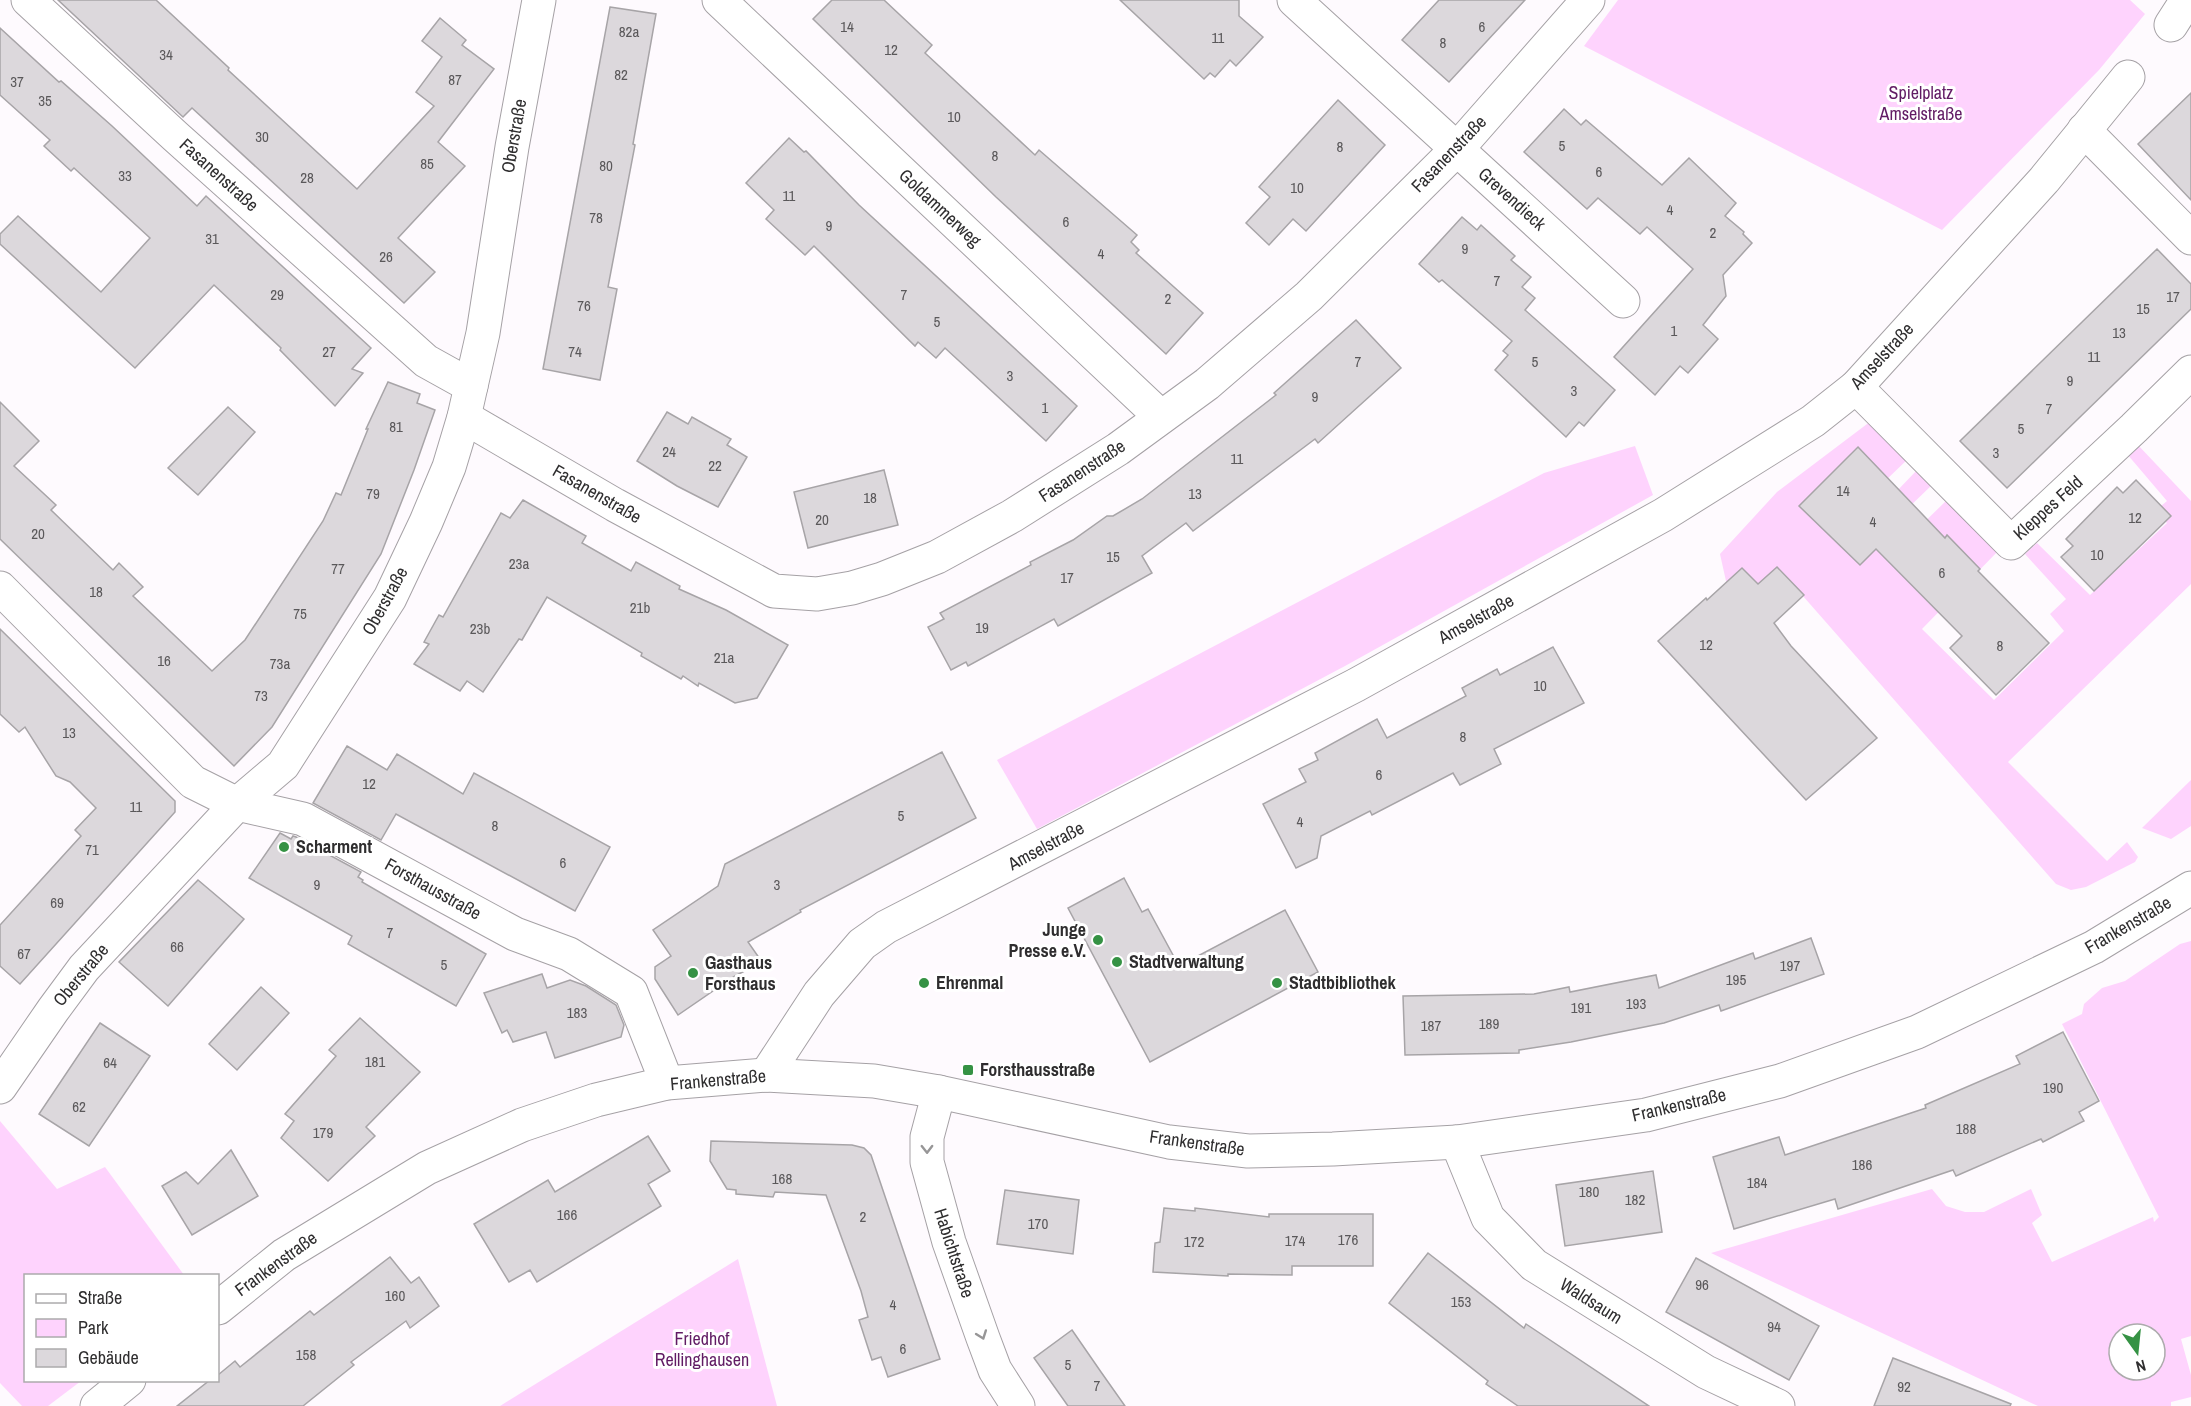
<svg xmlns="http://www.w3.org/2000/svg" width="2191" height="1406" font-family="'Archivo Narrow',sans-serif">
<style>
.green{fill:#fed3fd;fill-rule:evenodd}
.building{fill:#dcd8dc;stroke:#a7a4a7;stroke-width:1.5}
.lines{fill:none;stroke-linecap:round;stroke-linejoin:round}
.minor-casing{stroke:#a5a1a5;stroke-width:35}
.major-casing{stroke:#a5a1a5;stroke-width:35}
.minor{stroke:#fff;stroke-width:33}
.major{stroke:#fff;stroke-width:33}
.oneway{stroke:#979697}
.poi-dot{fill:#359244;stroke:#fff;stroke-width:2}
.labels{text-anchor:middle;stroke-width:6;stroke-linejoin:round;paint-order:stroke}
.number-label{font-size:15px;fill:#5a585a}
.park-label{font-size:18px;fill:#611b64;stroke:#fff}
.street-label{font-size:18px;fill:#2f2e2f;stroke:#fff}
.poi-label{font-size:18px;font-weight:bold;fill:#2f2e2f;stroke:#fff;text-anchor:start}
</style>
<rect width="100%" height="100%" fill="#fefafe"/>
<g class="green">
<polygon points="1618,0 2130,0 2145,14 2099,70 1942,230 1584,46"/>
<polygon points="1871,421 1910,457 1884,482 1895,493 1919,468 1934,483 1903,513 1905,541 1949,498 2000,549 1922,629 1994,700 2064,631 2050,614 2066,599 2025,554 2037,543 2090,595 2167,523 2155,511 2167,501 2127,454 2137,444 2191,501 2191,584 2008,762 2107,861 2127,842 2138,857 2135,862 2086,887 2071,890 2056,884 1788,579 1745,600 1726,581 1720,554 1777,492"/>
<polygon points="1635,446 1653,495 1345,666 1037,829 997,760 1544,473"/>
<polygon points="2191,780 2191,826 2171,839 2142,828"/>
<path d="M 2191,941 L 2191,1336 L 2181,1339 L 2191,1375 L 2191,1397 L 2171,1402 L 2171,1406 L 2038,1406 L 1711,1253 L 1932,1189 L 1946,1206 L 1965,1212 L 1984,1212 L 2031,1189 L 2042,1215 L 2032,1223 L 2052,1262 L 2153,1217 L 2154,1222 L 2159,1217 L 2062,1024 L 2082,1014 L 2084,1004 L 2102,988 L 2125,981 L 2180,944 ZM 2119,1334 L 2155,1334 L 2155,1370 L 2119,1370 Z"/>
<polygon points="0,1121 57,1189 105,1167 184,1275 26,1276 26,1380 81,1381 48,1406 22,1406 0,1383"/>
<polygon points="738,1259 777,1406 500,1406"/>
</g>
<g class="building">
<polygon points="58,0 156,0 229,68 228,70 357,189 434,106 416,92 442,57 422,41 440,18 466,40 462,45 494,69 438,142 465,166 398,238 435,272 404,303 192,108 183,117"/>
<polygon points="832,0 884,0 932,45 925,53 1035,155 1039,150 1137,235 1131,242 1139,250 1136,253 1203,313 1166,354 996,197 813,19"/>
<polygon points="1120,0 1239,0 1239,16 1263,37 1236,66 1230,60 1215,77 1210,73 1204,79"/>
<polygon points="1439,0 1525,0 1449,82 1402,40"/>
<polygon points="610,7 656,14 633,144 635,145 608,287 617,289 600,380 543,369"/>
<polygon points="0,28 59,82 61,81 112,126 197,206 206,196 371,348 352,369 363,373 335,406 280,350 281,348 214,285 135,368 0,244 0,234 18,216 101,292 150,238 74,168 71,171 44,146 50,140 0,95"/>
<polygon points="2191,93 2191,200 2138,144"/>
<polygon points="1338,100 1385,145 1306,231 1293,219 1269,245 1246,223 1270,197 1259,187"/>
<polygon points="1564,109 1581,125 1586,120 1662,185 1689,158 1736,203 1725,216 1744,232 1743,234 1752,243 1723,275 1726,296 1703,325 1718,339 1688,373 1680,366 1655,395 1614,357 1693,269 1647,227 1640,234 1598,198 1587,209 1524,152"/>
<polygon points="789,138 804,152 806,151 859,205 1077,406 1046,441 945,348 936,358 918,342 915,346 814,246 805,255 766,219 774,210 746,183"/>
<polygon points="1462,217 1477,230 1481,225 1515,256 1511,260 1531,277 1522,287 1535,298 1525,310 1615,390 1584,426 1579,422 1566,437 1495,370 1508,355 1503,351 1512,341 1442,280 1439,282 1419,264"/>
<polygon points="2157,249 2191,284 2191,309 2007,488 1960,441"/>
<polygon points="1356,320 1401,368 1318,443 1315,439 1193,531 1186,523 1142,556 1152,573 1058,626 1054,619 968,666 966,662 951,670 928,627 944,619 940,613 1031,565 1030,562 1073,540 1107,516 1113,516 1142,499 1276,395 1274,393"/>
<polygon points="388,382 420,394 417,403 435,410 414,470 381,554 272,727 234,766 0,539 0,402 39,441 14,466 56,505 51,510 113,570 119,563 143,587 133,596 212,671 245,640 323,521 336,493 341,495 368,429 366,429"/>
<polygon points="228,407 255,432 198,495 168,468"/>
<polygon points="667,412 688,424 692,417 731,439 727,445 747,457 718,507 677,486 637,461"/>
<polygon points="1858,447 1945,538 1947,535 1980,569 1978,571 2049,643 1996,695 1950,648 1962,636 1876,549 1860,565 1799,506"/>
<polygon points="884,470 898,525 808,548 794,492"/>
<polygon points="2136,480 2171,516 2094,591 2061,557 2073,546 2066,539 2117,487 2123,493"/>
<polygon points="523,500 586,536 582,543 631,571 636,562 680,586 679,589 726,610 788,645 757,698 735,703 699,683 698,686 683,676 681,679 641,656 642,653 547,597 522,640 519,639 483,692 467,681 460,691 414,664 429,644 424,642 439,615 443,617 501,513 510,518"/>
<polygon points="1777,567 1804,595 1774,623 1791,646 1877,738 1806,800 1658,641 1706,598 1707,600 1742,568 1758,584"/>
<polygon points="0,629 175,801 175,812 20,984 0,966 0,925 81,836 75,830 96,808 70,782 56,776 25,727 19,732 0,714"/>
<polygon points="1553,647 1584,703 1494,749 1501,764 1460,785 1453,773 1372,815 1370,811 1321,836 1317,858 1296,868 1263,804 1306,782 1299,769 1318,760 1315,753 1377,719 1387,738 1466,696 1462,688 1497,669 1500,675"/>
<polygon points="347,746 387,770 397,754 463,794 474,773 610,847 575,911 396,814 381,840 313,803"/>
<polygon points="942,752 976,818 800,910 801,912 748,942 762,962 735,976 678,1015 655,979 655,967 671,956 653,930 718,886 725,864"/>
<polygon points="280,833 291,839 293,836 296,837 361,872 358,877 363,880 362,882 486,954 456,1006 348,944 352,936 249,878"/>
<polygon points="1124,878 1142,912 1148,909 1179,966 1285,910 1318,972 1150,1062 1068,908"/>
<polygon points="198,880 244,919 168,1006 119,962"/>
<polygon points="1811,938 1824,974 1721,1011 1719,1005 1664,1023 1571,1042 1519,1050 1519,1053 1405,1055 1403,996 1534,994 1569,987 1570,992 1656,975 1659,988 1753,953 1755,959"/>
<polygon points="542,974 547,988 570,980 586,986 616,1005 624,1025 621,1037 555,1058 546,1032 513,1042 507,1030 502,1033 484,993"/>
<polygon points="261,987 289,1013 237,1070 209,1044"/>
<polygon points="360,1018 420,1072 366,1127 375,1136 328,1181 281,1138 294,1121 285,1114 336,1056 329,1050"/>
<polygon points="100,1023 150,1056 89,1146 39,1114"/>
<polygon points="2063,1032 2099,1101 2079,1112 2084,1121 2043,1142 2041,1139 1956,1176 1953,1170 1838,1209 1835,1199 1734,1229 1713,1157 1779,1137 1785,1155 1926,1108 1925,1105 2020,1064 2016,1056"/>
<polygon points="648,1136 670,1171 648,1184 661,1206 537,1282 530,1270 509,1282 474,1224 548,1180 555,1192"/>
<polygon points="711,1141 852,1145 864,1148 871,1155 940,1359 888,1377 881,1357 872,1360 859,1320 868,1317 861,1291 826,1195 775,1192 773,1197 736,1194 736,1190 727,1189 710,1161"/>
<polygon points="231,1150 258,1196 192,1235 162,1186 186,1172 198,1184"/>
<polygon points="1653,1171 1662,1232 1565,1246 1556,1185"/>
<polygon points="1005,1190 1079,1200 1073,1254 997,1244"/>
<polygon points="1164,1208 1195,1211 1195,1208 1269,1217 1269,1214 1373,1214 1373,1266 1292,1266 1292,1275 1228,1274 1228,1276 1153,1272 1155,1243 1160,1242"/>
<polygon points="1428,1253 1524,1328 1526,1324 1649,1406 1518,1406 1486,1384 1488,1381 1389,1303"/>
<polygon points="390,1257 411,1283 419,1277 439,1306 410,1328 406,1321 351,1362 354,1365 303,1406 177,1406 210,1380 218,1380 218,1375 235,1361 240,1367 310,1311 314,1315"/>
<polygon points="1696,1258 1819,1326 1789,1380 1666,1312"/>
<polygon points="1072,1330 1101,1372 1125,1406 1068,1406 1034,1358"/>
<polygon points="1893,1358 2011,1404 2010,1406 1874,1406"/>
</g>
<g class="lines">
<defs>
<g id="minor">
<polyline points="28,0 175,136 426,361 471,386"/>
<polyline points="719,0 1161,417"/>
<polyline points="1294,0 1623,301"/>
<polyline points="2171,25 2187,0"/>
<polyline points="2084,130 2191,238"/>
<polyline points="1856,387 2011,543 2134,428 2191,372"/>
<polyline points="464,417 615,505 774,591 817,594 852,588 882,579 937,557 1012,516 1118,449 1207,384 1309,296 1457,149 1588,0"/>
<polyline points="0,588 193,782 237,804 303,819 515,934 569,954 631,992 667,1083"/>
<polyline points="766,1075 819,994 862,944 886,927 1356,685 1663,515 1813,421 1856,387 2044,180 2128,77"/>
<polyline points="0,1087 53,1010 84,968 237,804 283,765 390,598 426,522 449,467 464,417 483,333 512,147 539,0"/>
<polyline points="939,1092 927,1137 927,1162 949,1242 983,1338 995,1370 1018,1406"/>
<polyline points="1457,1142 1488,1218 1534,1265 1706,1372 1778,1406"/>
</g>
<g id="major">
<polyline points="218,1308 284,1255 427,1168 522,1125 596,1100 667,1083 766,1075 874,1081 939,1092 1169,1142 1248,1151 1333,1149 1457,1142 1646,1115 1780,1081 1917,1032 2094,947 2191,888"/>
<polyline points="97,1406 129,1380"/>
</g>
</defs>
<use href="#minor" class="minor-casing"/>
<use href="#major" class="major-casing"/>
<use href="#minor" class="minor"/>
<use href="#major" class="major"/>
</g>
<defs><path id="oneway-chevron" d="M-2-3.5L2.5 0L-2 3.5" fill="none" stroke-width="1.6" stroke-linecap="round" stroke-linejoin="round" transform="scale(1.5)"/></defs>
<g class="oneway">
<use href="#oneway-chevron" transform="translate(927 1149) rotate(89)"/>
<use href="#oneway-chevron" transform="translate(982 1335) rotate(70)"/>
</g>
<g class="poi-dot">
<circle cx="284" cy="847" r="6"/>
<circle cx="1098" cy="940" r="6"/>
<circle cx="1117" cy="962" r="6"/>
<circle cx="693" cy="973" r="6"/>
<circle cx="924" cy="983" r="6"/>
<circle cx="1277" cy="983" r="6"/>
<rect x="962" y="1064" width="12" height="12" rx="3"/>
</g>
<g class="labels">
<g class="number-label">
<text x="847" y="32">14</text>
<text x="1482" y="32">6</text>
<text x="629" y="37">82a</text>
<text x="1218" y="43">11</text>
<text x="1443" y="48">8</text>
<text x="891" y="55">12</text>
<text x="166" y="60">34</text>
<text x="621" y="80">82</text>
<text x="455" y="85">87</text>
<text x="17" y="87">37</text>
<text x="45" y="106">35</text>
<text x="954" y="122">10</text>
<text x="262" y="142">30</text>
<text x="1562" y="151">5</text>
<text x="1340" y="152">8</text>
<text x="995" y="161">8</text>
<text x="427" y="169">85</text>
<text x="606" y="171">80</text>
<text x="1599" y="177">6</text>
<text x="125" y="181">33</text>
<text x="307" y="183">28</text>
<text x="1297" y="193">10</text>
<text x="789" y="201">11</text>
<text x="1670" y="215">4</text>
<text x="596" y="223">78</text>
<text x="1066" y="227">6</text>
<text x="829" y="231">9</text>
<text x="1713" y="238">2</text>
<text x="212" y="244">31</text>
<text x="1465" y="254">9</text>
<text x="1101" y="259">4</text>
<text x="386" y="262">26</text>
<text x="1497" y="286">7</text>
<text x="277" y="300">29</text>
<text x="904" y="300">7</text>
<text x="2173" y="302">17</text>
<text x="1168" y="304">2</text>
<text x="584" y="311">76</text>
<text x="2143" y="314">15</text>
<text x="937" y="327">5</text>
<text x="1674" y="336">1</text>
<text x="2119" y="338">13</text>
<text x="329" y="357">27</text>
<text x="575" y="357">74</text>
<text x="2094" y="362">11</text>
<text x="1358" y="367">7</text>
<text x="1535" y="367">5</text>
<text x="1010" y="381">3</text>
<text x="2070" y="386">9</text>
<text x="1574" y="396">3</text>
<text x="1315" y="402">9</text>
<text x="1045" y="413">1</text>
<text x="2049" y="414">7</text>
<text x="396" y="432">81</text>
<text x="2021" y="434">5</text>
<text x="669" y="457">24</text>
<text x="1996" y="458">3</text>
<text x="1237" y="464">11</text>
<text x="715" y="471">22</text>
<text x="1843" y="496">14</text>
<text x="373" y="499">79</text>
<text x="1195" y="499">13</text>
<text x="870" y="503">18</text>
<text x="2135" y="523">12</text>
<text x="822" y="525">20</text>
<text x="1873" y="527">4</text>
<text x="38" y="539">20</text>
<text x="2097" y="560">10</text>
<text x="1113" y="562">15</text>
<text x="519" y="569">23a</text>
<text x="338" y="574">77</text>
<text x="1942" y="578">6</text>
<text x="1067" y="583">17</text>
<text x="96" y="597">18</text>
<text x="640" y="613">21b</text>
<text x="300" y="619">75</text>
<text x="982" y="633">19</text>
<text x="480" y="634">23b</text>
<text x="1706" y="650">12</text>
<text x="2000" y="651">8</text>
<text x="724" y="663">21a</text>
<text x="164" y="666">16</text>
<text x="280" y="669">73a</text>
<text x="1540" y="691">10</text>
<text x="261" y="701">73</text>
<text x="69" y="738">13</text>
<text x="1463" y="742">8</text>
<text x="1379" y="780">6</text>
<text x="369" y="789">12</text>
<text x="136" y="812">11</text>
<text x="901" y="821">5</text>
<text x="1300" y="827">4</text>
<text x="495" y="831">8</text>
<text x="92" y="855">71</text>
<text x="563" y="868">6</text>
<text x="317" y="890">9</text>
<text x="777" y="890">3</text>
<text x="57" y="908">69</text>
<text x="390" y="938">7</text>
<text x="177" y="952">66</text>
<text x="24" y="959">67</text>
<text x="444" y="970">5</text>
<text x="1790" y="971">197</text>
<text x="1736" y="985">195</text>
<text x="1636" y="1009">193</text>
<text x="1581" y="1013">191</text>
<text x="577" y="1018">183</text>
<text x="1489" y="1029">189</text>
<text x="1431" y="1031">187</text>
<text x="375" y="1067">181</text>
<text x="110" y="1068">64</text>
<text x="2053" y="1093">190</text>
<text x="79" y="1112">62</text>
<text x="1966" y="1134">188</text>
<text x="323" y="1138">179</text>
<text x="1862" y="1170">186</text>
<text x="782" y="1184">168</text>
<text x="1757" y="1188">184</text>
<text x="1589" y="1197">180</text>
<text x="1635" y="1205">182</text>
<text x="567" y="1220">166</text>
<text x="863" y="1222">2</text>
<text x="1038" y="1229">170</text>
<text x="1348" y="1245">176</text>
<text x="1295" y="1246">174</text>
<text x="1194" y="1247">172</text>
<text x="1702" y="1290">96</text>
<text x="395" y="1301">160</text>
<text x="1461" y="1307">153</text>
<text x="893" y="1310">4</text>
<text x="1774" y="1332">94</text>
<text x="903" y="1354">6</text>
<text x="306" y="1360">158</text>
<text x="1068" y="1370">5</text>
<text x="1097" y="1391">7</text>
<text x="1904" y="1392">92</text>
</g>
<g class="park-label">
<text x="1921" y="99">Spielplatz<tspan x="1921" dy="21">Amselstraße</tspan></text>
<text x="702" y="1345">Friedhof<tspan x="702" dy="21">Rellinghausen</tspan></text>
</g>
<g class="street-label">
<text transform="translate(514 136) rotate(-80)" y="6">Oberstraße</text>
<text transform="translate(1449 154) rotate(-46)" y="6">Fasanenstraße</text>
<text transform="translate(219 175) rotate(42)" y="6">Fasanenstraße</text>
<text transform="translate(1512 199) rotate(42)" y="6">Grevendieck</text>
<text transform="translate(940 208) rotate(43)" y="6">Goldammerweg</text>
<text transform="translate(1882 356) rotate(-47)" y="6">Amselstraße</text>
<text transform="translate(1082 471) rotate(-33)" y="6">Fasanenstraße</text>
<text transform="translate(597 494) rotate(30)" y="6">Fasanenstraße</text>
<text transform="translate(2048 508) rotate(-42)" y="6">Kleppes Feld</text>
<text transform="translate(385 601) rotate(-61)" y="6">Oberstraße</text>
<text transform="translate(1476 619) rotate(-29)" y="6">Amselstraße</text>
<text transform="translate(1046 846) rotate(-28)" y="6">Amselstraße</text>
<text transform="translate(433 889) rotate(29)" y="6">Forsthausstraße</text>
<text transform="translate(2128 925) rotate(-30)" y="6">Frankenstraße</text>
<text transform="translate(81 975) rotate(-50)" y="6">Oberstraße</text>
<text transform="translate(718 1080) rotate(-5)" y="6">Frankenstraße</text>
<text transform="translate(1679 1105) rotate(-13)" y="6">Frankenstraße</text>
<text transform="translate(1197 1143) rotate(8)" y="6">Frankenstraße</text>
<text transform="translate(954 1253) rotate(72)" y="6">Habichtstraße</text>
<text transform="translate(276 1264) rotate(-36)" y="6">Frankenstraße</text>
<text transform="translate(1591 1301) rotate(32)" y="6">Waldsaum</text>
</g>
<g class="poi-label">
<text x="296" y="853">Scharment</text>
<text x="1086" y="936" text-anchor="end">Junge<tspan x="1086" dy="21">Presse e.V.</tspan></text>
<text x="1129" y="968">Stadtverwaltung</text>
<text x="705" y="969">Gasthaus<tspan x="705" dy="21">Forsthaus</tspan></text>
<text x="936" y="989">Ehrenmal</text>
<text x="1289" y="989">Stadtbibliothek</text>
<text x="980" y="1076">Forsthausstraße</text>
</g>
</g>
<rect x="24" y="1274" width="195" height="108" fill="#ffffff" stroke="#acabac" stroke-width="1.5"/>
<rect x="36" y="1294" width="30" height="9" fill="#ffffff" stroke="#acabac" stroke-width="1.5"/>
<text x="78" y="1304" font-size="18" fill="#2f2e2f">Straße</text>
<rect x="36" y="1319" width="30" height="18" fill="#fed3fd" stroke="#acabac" stroke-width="1.5"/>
<text x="78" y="1334" font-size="18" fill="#2f2e2f">Park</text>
<rect x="36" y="1349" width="30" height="18" fill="#dcd8dc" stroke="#acabac" stroke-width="1.5"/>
<text x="78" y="1364" font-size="18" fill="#2f2e2f">Gebäude</text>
<g transform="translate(2137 1352) rotate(165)"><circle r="28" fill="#ffffff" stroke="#acabac" stroke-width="1.5"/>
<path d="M0-4.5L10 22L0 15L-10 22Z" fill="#359244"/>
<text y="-9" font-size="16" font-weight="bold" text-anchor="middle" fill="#2f2e2f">N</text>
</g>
</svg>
